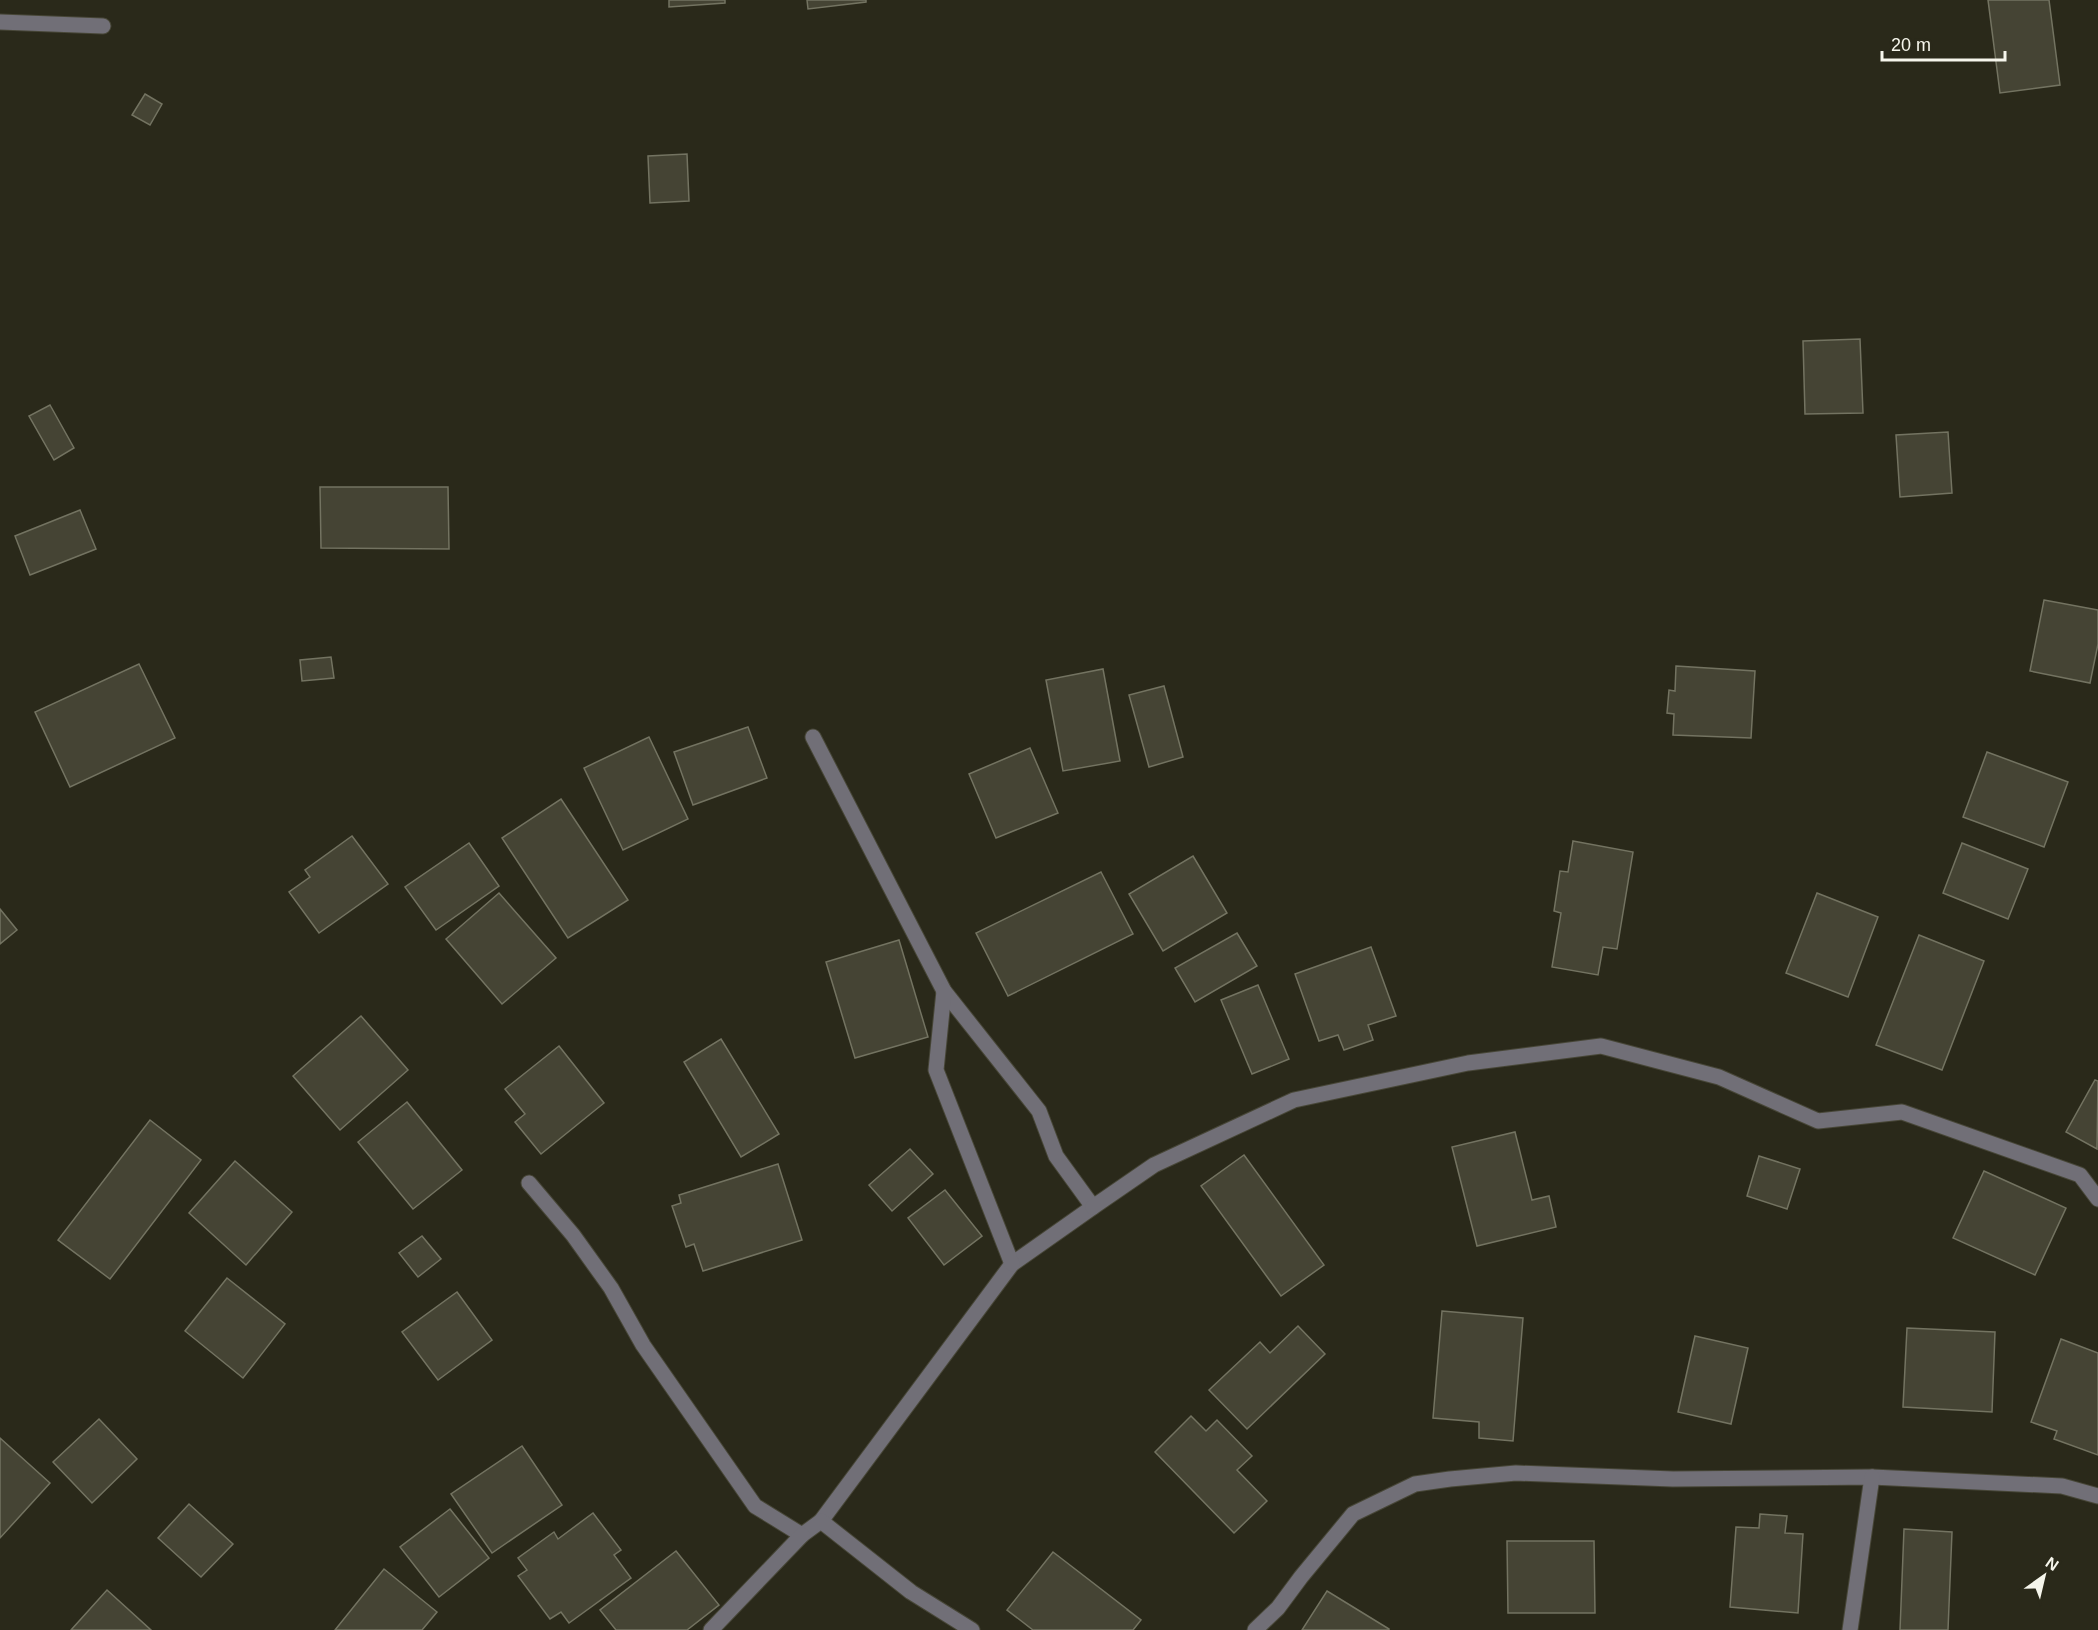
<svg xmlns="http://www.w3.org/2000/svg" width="2098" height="1630" font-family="Helvetica,sans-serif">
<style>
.building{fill:#454434;stroke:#737361;stroke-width:1.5}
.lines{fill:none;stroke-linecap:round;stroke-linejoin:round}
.minor-casing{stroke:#474637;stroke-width:17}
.minor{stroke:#716f77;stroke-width:15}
</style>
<rect width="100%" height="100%" fill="#2a291a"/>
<g class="building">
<polygon points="669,0 725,0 725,3 669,7"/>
<polygon points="807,0 866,0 866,2 808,9"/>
<polygon points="1988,0 2049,0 2060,85 2000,93"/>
<polygon points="145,94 162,104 150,125 132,115"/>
<polygon points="687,154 689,201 650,203 648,156"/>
<polygon points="1860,339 1863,413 1805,414 1803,341"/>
<polygon points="50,405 74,448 54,460 29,416"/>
<polygon points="1948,432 1952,493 1900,497 1896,435"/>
<polygon points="320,487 448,487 449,549 321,548"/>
<polygon points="80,510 96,549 30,575 15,536"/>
<polygon points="2044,600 2098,610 2098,644 2090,683 2030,671"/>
<polygon points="331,657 334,678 302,681 300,660"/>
<polygon points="139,664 175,738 70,787 35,712"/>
<polygon points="1676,666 1755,671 1751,738 1673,735 1674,714 1667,713 1669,690 1675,691"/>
<polygon points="1103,669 1120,761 1063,771 1046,680"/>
<polygon points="1164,686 1183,757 1149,767 1129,695"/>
<polygon points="748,727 767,778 693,805 674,752"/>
<polygon points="649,737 688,819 623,850 584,768"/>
<polygon points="1030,748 1058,813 996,838 969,774"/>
<polygon points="1987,752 2068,782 2044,847 1963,817"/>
<polygon points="561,799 628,900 568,938 502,838"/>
<polygon points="352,836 388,884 319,933 289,892 310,877 305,870"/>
<polygon points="1573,841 1633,852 1617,949 1603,947 1598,975 1552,967 1561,913 1554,911 1560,871 1568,872"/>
<polygon points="469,843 499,886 436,930 405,887"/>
<polygon points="1962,843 2028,869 2008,919 1943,893"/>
<polygon points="1193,856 1227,913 1163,951 1129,894"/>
<polygon points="1101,872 1133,934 1008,996 976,933"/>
<polygon points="499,893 556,958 502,1004 446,939"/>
<polygon points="1817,893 1878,917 1848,997 1786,973"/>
<polygon points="0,909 17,930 0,944"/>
<polygon points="1237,933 1257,966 1195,1002 1175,968"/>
<polygon points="1919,935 1984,961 1942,1070 1876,1045"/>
<polygon points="899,940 928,1037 855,1058 826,962"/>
<polygon points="1371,947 1396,1016 1368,1025 1373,1040 1344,1050 1338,1035 1319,1041 1295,974"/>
<polygon points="1258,985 1289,1059 1252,1074 1221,1000"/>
<polygon points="361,1016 408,1070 340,1130 293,1076"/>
<polygon points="721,1039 779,1134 741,1157 684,1062"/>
<polygon points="559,1046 604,1103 541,1154 515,1122 525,1114 505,1089"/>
<polygon points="2095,1080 2098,1081 2097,1149 2066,1132"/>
<polygon points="407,1102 462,1170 413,1209 358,1142"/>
<polygon points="150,1120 201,1160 110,1279 58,1240"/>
<polygon points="1515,1132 1532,1200 1549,1196 1556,1227 1477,1246 1452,1147"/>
<polygon points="910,1149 933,1174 892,1211 869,1185"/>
<polygon points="1244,1155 1324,1265 1281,1296 1201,1186"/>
<polygon points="1759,1156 1800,1169 1787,1209 1747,1196"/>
<polygon points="235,1161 292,1212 246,1265 189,1213"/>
<polygon points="778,1164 802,1240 703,1271 694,1244 686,1247 672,1206 681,1203 679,1195"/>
<polygon points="1984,1171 2066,1208 2035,1275 1953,1238"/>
<polygon points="945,1190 982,1236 944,1265 908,1218"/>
<polygon points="422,1236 441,1259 418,1277 399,1253"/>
<polygon points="227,1278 285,1324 243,1378 185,1331"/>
<polygon points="457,1292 492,1340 438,1380 402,1332"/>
<polygon points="1442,1311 1523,1318 1513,1441 1479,1438 1479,1422 1433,1418"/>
<polygon points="1298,1326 1325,1354 1247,1429 1209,1390 1260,1342 1270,1353"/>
<polygon points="1907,1328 1995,1332 1992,1412 1903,1407"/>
<polygon points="1695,1336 1748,1348 1731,1424 1678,1412"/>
<polygon points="2061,1339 2098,1353 2098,1455 2054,1439 2057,1431 2031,1422"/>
<polygon points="1191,1416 1206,1431 1217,1420 1252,1456 1237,1470 1267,1501 1234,1533 1155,1452"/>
<polygon points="99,1419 137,1459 92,1503 53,1462"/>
<polygon points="0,1438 50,1483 0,1538"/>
<polygon points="522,1446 562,1505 492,1553 451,1494"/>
<polygon points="189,1504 233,1544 201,1577 158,1538"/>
<polygon points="450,1509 489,1558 439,1597 400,1547"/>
<polygon points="593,1513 621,1550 614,1555 631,1578 569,1623 561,1612 550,1619 518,1576 527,1570 518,1558 554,1532 558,1539"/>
<polygon points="1760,1514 1787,1516 1785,1533 1803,1534 1798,1613 1730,1607 1736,1527 1759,1528"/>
<polygon points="1904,1529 1952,1532 1948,1630 1900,1630"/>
<polygon points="1507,1541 1594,1541 1595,1613 1508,1613"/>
<polygon points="676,1551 719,1605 687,1630 616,1630 600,1610"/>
<polygon points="1053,1552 1141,1620 1133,1630 1033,1630 1007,1610"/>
<polygon points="384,1569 437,1612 422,1630 335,1630"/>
<polygon points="107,1590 151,1630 71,1630"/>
<polygon points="1327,1591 1389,1629 1389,1630 1302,1630"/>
</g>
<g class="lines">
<defs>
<g id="minor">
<polyline points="0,22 103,26"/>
<polyline points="813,737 944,991 1039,1111 1056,1156 1093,1207 1012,1264 821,1521"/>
<polyline points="944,991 936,1070 1012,1264"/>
<polyline points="529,1183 573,1235 611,1288 643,1345 755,1506 802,1535 821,1521 911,1592 972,1630"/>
<polyline points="1093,1207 1154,1165 1294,1100 1468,1063 1601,1046 1719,1077 1818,1121 1902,1112 2080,1175 2098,1199"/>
<polyline points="711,1630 802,1535"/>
<polyline points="1255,1630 1278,1608 1301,1577 1353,1514 1415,1484 1450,1479 1516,1473 1673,1479 1872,1477 2062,1486 2098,1496"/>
<polyline points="1850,1630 1872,1477"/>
</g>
</defs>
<use href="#minor" class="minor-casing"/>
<use href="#minor" class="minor"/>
</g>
<g transform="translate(2044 1576) rotate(34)" stroke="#2a291a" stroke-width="4.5" paint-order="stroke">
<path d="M0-4.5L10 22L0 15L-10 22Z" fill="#f6f6ec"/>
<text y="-9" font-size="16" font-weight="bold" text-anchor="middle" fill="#f6f6ec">N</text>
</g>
<path d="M1882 51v9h123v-9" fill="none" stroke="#f6f6ec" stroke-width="3"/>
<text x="1891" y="51" font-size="18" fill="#f6f6ec" stroke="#2a291a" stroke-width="4.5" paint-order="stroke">20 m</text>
</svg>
